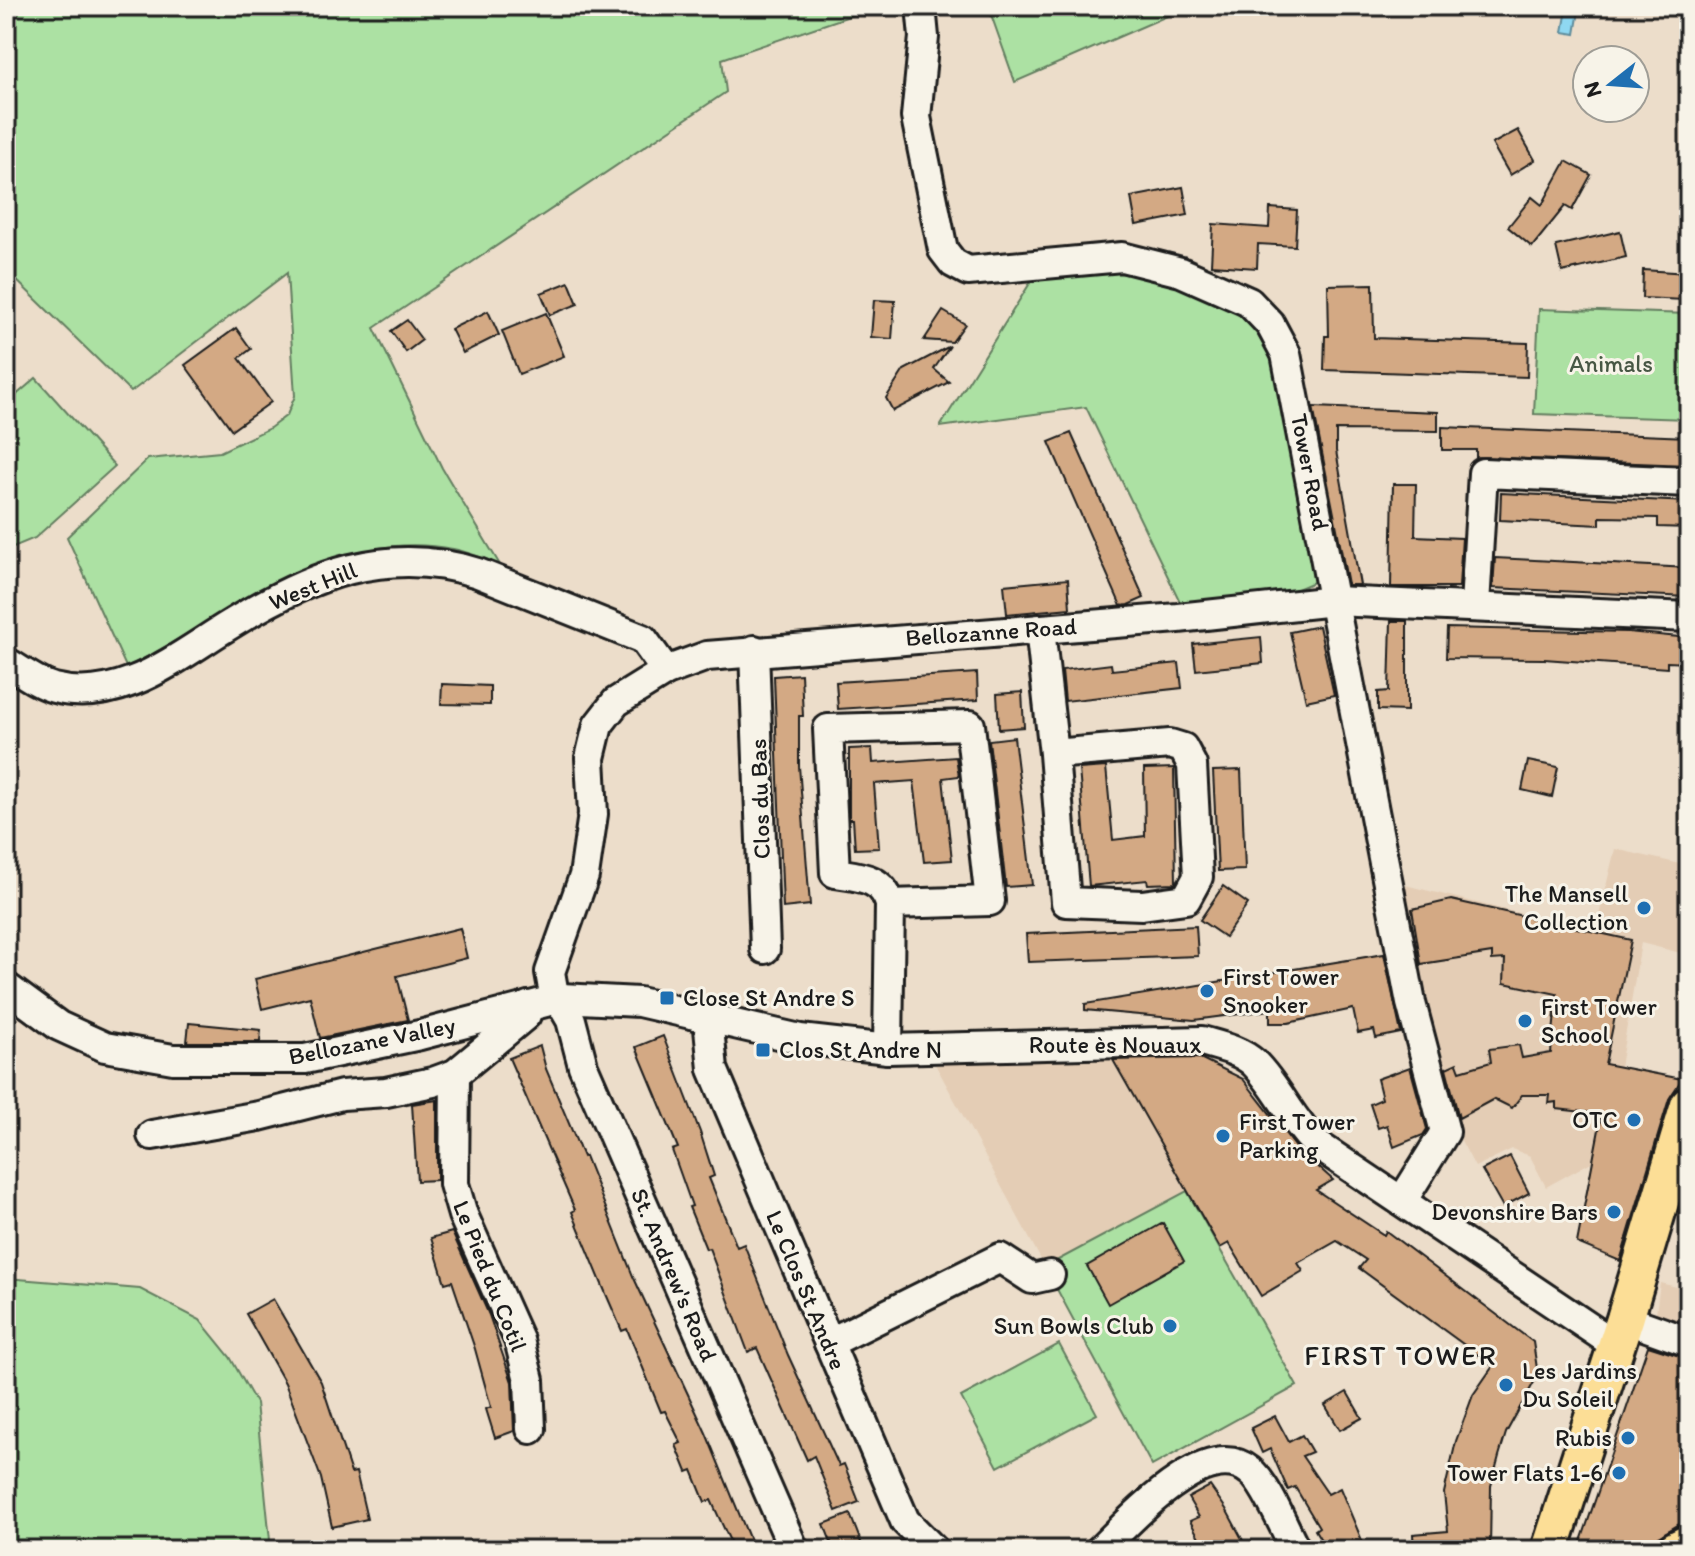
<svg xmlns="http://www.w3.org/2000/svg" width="1695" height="1556" font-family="Itim,sans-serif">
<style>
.built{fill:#e4cdb5}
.green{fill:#ace1a3;stroke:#647e60;stroke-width:2}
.water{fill:#8fd8f1;stroke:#618d9c;stroke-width:2}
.building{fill:#d3a984;stroke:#1c1c1c;stroke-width:2}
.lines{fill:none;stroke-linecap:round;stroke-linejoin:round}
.minor-casing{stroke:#1c1c1c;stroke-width:34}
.major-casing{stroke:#1c1c1c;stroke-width:42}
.minor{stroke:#f7f3e8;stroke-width:28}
.major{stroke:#fcde96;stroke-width:36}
.poi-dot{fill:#1f6fb2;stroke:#f7f3e8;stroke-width:3}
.labels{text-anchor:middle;stroke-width:6;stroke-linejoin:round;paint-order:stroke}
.park-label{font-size:24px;fill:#475744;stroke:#f7f3e8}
.street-label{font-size:24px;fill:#1c1c1c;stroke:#f7f3e8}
.poi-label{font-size:24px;fill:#1c1c1c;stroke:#f7f3e8;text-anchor:end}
.quarter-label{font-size:28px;letter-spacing:2px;fill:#1c1c1c;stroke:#f7f3e8}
</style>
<rect width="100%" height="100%" fill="#ecddca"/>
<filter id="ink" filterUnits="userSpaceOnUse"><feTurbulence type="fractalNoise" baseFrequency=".0125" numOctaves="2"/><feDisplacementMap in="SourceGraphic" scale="16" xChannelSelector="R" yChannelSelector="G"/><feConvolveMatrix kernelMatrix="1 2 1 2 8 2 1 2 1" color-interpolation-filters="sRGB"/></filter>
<g filter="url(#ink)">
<g class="built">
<polygon points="1615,849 1689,866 1689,955 1641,943 1620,1067 1609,1065 1595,1160 1546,1187 1530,1156 1512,1149 1475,1167 1456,1131 1427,1041 1401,884 1595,932"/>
<polygon points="1109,1052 1187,1191 1045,1267 935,1064 1029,1062"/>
<polygon points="1689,1149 1689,1210 1678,1208"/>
<polygon points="1660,1283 1689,1290 1689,1333 1655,1320"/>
</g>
<g class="green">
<path d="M 6,6 L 879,6 L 722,59 L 726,92 L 374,328 L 442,468 L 500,565 C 485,559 469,552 453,549 C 358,530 275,583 195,629 C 172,642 151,657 126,667 L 67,537 L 148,459 L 220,452 L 270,428 L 287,415 L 295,396 L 287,273 L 131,392 L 6,270 Z"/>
<polygon points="988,6 1190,6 1015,82"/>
<path d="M 1094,269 C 1133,274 1198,288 1232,310 C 1255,325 1269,351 1277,376 L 1314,582 L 1274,599 L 1183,608 L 1086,407 L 940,427 L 1032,280 Z"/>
<polygon points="1539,309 1689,314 1689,419 1534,414"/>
<polygon points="36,378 115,466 35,538 6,550 6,404"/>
<polygon points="1187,1191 1297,1386 1152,1466 1045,1267"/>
<polygon points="6,1278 140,1289 200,1320 230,1357 256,1403 271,1550 6,1550"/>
<polygon points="1059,1344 1097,1414 998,1467 961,1397"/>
</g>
<polygon class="water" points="1567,9 1579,11 1575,34 1563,32"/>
<g class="building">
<polygon points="1518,130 1535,160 1510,175 1492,144"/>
<polygon points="1566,161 1591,175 1572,210 1565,206 1532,247 1508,227 1532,197 1542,205"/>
<polygon points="1183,187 1188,215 1136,225 1131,197"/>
<polygon points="1270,208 1297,210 1295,246 1258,244 1257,268 1211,265 1213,224 1269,228"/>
<polygon points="1620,231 1626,257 1562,272 1556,246"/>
<polygon points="1643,270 1687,273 1685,300 1642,298"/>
<polygon points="569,282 578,304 550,315 541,293"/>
<polygon points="1373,284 1374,338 1528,343 1527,377 1324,370 1325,336 1329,336 1328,285"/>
<polygon points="874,300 895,301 892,339 871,337"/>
<polygon points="488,311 499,335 463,353 451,329"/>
<polygon points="943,311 965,324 952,342 924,340"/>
<polygon points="546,313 564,356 519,374 502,331"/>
<polygon points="407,320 422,340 406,352 391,331"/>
<polygon points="236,328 251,349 239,358 271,402 232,430 185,365"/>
<polygon points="950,346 934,369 949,382 893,411 886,398 904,370"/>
<polygon points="1313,407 1438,412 1438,431 1336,430 1336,451 1360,585 1348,585"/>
<polygon points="1442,427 1689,437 1689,465 1476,457 1476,450 1442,450"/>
<polygon points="1071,433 1144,598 1128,605 1121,606 1049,442"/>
<polygon points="1393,484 1416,484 1415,536 1462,538 1459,587 1391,587"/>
<polygon points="1501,493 1689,502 1689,528 1658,527 1658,518 1600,517 1600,525 1500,520"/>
<polygon points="1495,558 1689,568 1689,597 1493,588"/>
<polygon points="1068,579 1070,608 1007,614 1004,585"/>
<polygon points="1391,621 1407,621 1407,711 1378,710 1378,692 1389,691"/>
<polygon points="1319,626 1334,695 1306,701 1290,632"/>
<polygon points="1447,628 1628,632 1689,638 1689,663 1667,662 1667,668 1544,659 1446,658"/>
<polygon points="1261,637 1263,663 1196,670 1193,644"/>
<polygon points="1179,663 1182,688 1065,701 1062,670 1111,664 1112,670"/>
<polygon points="977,673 978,700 838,709 836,682"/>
<polygon points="801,674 803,716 799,716 799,766 810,905 783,908 774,676"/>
<polygon points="442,684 490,686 490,705 441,704"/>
<polygon points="1022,692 1024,727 999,729 997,694"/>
<polygon points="1014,737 1032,885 1006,887 989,740"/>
<polygon points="872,748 873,763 956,757 959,776 943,778 952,860 924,862 914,781 874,784 879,848 855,849 853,819 849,819 849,749"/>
<polygon points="1528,761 1558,767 1552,797 1522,790"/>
<polygon points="1106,767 1113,840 1145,836 1144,769 1174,768 1176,883 1148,884 1147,880 1089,886 1079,769"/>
<polygon points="1241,770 1245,870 1218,871 1213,771"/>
<polygon points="1223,886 1248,904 1225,937 1200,920"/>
<polygon points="1451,900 1631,940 1605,1064 1682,1079 1669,1099 1620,1261 1577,1243 1602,1114 1557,1109 1557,1102 1549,1103 1550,1095 1522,1095 1512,1108 1494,1099 1459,1118 1446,1068 1457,1063 1460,1071 1491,1062 1489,1049 1519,1045 1522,1058 1551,1053 1557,994 1504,983 1505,959 1492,960 1492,953 1421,964 1412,909"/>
<polygon points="1196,926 1198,956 1028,962 1026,934"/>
<polygon points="460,928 467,958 397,976 408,1020 320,1038 310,997 262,1009 255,979"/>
<polygon points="1384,954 1401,1033 1376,1038 1374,1030 1358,1033 1353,1009 1288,1023 1270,1023 1270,1010 1194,1020 1085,1010 1085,1004"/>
<polygon points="189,1023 261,1030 260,1042 187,1042"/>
<polygon points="663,1036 700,1132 714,1176 709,1178 737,1247 744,1244 788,1355 839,1466 844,1464 859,1502 836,1511 814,1456 807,1460 757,1348 748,1352 709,1248 706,1249 689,1207 692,1206 672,1150 678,1148 636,1047"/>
<polygon points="540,1046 546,1069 583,1157 585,1156 633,1276 706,1433 754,1550 734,1550 711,1500 705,1502 692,1470 687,1472 676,1445 681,1443 665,1411 661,1412 627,1329 622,1331 606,1294 572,1212 575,1210 509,1058"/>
<polygon points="1200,1058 1243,1079 1295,1146 1333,1180 1316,1190 1384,1235 1386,1231 1533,1342 1538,1375 1506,1433 1499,1456 1491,1486 1490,1550 1414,1550 1413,1534 1448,1531 1444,1493 1456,1441 1473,1395 1493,1366 1359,1268 1366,1260 1337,1241 1298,1263 1303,1271 1261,1296 1229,1243 1220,1248 1113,1060"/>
<polygon points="1410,1067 1427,1129 1423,1135 1394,1147 1387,1125 1378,1128 1370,1104 1382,1099 1377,1079"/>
<polygon points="437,1100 437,1180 417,1181 412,1104"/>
<polygon points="1510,1156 1529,1193 1503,1207 1482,1170"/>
<polygon points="1163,1223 1184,1261 1108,1304 1087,1266"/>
<polygon points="452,1232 489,1315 512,1382 514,1431 495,1438 486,1409 491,1407 475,1349 452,1281 445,1283 431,1238"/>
<polygon points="273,1299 321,1382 351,1473 356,1472 367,1519 332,1527 321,1478 285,1383 246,1314"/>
<polygon points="1648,1346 1689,1359 1689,1518 1637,1550 1578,1550"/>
<polygon points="1347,1392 1362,1418 1340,1430 1325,1405"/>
<polygon points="1275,1416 1289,1442 1302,1435 1312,1452 1302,1456 1328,1494 1340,1488 1366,1550 1327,1550 1315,1530 1319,1527 1295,1487 1288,1490 1270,1449 1262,1453 1251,1428"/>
<polygon points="1210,1486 1226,1509 1248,1550 1206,1550 1190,1521 1199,1517 1188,1498"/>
<polygon points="850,1514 864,1550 834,1550 824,1524"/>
</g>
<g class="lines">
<defs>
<g id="minor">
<polyline points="921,6 924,37 916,117 943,250 953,263 968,271 1122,257 1181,272 1249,302 1270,324 1286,354 1411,1003 1445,1132 1402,1201"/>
<polyline points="1475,605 1483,473 1689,482"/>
<polyline points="1040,629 1054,754 1170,744 1183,748 1192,765 1198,877 1186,899 1142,905 1066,902 1054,754"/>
<polyline points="754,650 765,949"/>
<path d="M 6,662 C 20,670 38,684 54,688 C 121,705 178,656 231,624 C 310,575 386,544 478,573 L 643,639 L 666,671"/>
<path d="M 6,987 L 59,1026 L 105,1047 L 173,1059 L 305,1059 L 420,1035 L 561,998 L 639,1002 L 800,1039 L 888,1049 L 1202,1041 C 1219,1046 1240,1050 1254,1063 C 1278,1087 1291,1120 1316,1144 L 1617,1346"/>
<polyline points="708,1018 713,1069 829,1343 905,1521 934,1550"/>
<path d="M 888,1049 L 890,904 C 882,877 860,877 835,873 L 828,729 L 970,725 L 990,901 L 890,904"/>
<polyline points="455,1074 454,1184 463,1215 519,1340 529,1380 531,1429"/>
<polyline points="152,1135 259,1116 342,1095 386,1092 433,1082 455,1074 526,1015 528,1006"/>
<polyline points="1625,1319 1689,1342"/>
<polyline points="829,1343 1000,1258 1032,1279 1050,1275"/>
<polyline points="794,1550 583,1066 571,1020 553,989 550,972 584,876 593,814 590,758 598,725 616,702 666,671 707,656 1178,618 1334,601 1689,617"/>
<path d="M 1100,1550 C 1131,1520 1206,1435 1250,1471 C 1266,1483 1285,1530 1296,1550"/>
</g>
<g id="major">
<polyline points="1550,1550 1625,1319 1689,1105"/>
<polyline points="1675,1550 1689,1543"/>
</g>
</defs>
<use href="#minor" class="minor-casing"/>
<use href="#major" class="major-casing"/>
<use href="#minor" class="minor"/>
<use href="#major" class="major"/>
</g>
</g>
<g class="poi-dot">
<circle cx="1644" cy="908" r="8"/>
<circle cx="1207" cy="991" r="8"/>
<rect x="659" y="990" width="16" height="16" rx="4"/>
<circle cx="1525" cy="1021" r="8"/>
<rect x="755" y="1042" width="16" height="16" rx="4"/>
<circle cx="1634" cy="1120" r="8"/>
<circle cx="1223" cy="1136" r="8"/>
<circle cx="1614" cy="1212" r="8"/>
<circle cx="1170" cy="1326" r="8"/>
<circle cx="1506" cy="1385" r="8"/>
<circle cx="1628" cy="1438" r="8"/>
<circle cx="1619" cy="1473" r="8"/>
</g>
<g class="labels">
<g class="park-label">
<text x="1611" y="372">Animals</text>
</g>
<g class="street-label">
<text transform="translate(1310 472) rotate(79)" y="8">Tower Road</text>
<text transform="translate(313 586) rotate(-22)" y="8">West Hill</text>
<text transform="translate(991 632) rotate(-4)" y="8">Bellozanne Road</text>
<text transform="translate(760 799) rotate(-92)" y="8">Clos du Bas</text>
<text transform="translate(372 1041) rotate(-11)" y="8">Bellozane Valley</text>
<text x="1115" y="1053">Route ès Nouaux</text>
<text transform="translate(674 1275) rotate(67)" y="8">St. Andrew's Road</text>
<text transform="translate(490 1276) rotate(68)" y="8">Le Pied du Cotil</text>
<text transform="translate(806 1290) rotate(67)" y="8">Le Clos St Andre</text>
</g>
<g class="poi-label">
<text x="1628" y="902">The Mansell<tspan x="1628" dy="28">Collection</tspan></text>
<text x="1223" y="985" text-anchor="start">First Tower<tspan x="1223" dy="28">Snooker</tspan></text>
<text x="683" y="1006" text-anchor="start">Close St Andre S</text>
<text x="1541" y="1015" text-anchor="start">First Tower<tspan x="1541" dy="28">School</tspan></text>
<text x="779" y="1058" text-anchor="start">Clos St Andre N</text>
<text x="1618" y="1128">OTC</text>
<text x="1239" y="1130" text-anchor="start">First Tower<tspan x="1239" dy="28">Parking</tspan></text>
<text x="1598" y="1220">Devonshire Bars</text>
<text x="1154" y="1334">Sun Bowls Club</text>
<text x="1522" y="1379" text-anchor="start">Les Jardins<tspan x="1522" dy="28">Du Soleil</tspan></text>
<text x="1612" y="1446">Rubis</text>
<text x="1603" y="1481">Tower Flats 1-6</text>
</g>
<g class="quarter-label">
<text x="1401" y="1365">FIRST TOWER</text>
</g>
</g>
<rect width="1695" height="1556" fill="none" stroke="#f7f3e8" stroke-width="32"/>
<rect x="16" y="16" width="1663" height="1524" fill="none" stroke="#1c1c1c" stroke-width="3" filter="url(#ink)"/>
<g transform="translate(1611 84) rotate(253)"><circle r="38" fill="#f7f3e8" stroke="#9f9d96" stroke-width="2"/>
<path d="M0-6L14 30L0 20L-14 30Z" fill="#1f6fb2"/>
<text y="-12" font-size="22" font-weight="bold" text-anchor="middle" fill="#1c1c1c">N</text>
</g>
</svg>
